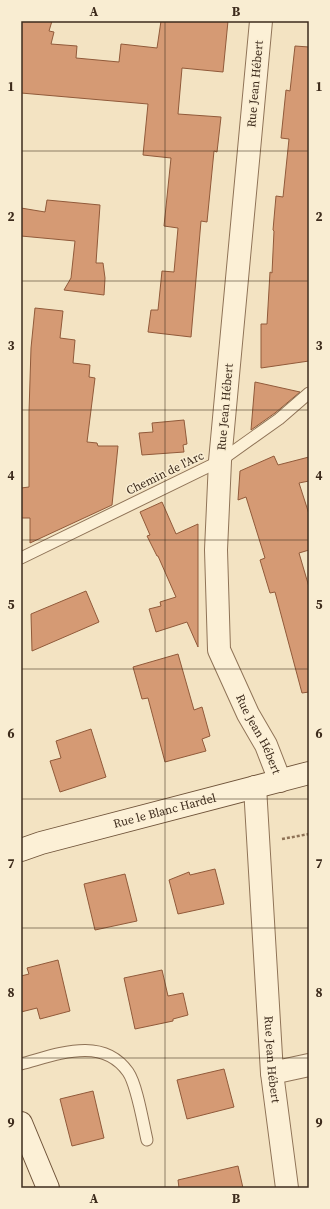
<svg xmlns="http://www.w3.org/2000/svg" width="330" height="1209" font-family="'Source Serif 4',serif">
<style>
.building{fill:#d59a74;stroke:#915a3a}
.lines{fill:none;stroke-linecap:round;stroke-linejoin:round}
.lane-casing{stroke:#8f7357;stroke-width:13}
.street-casing{stroke:#8f7357;stroke-width:24}
.secondary-casing{stroke:#70543a;stroke-width:24}
.path{stroke:#8f7357;stroke-width:2.5;stroke-dasharray:3 2;stroke-linecap:butt}
.lane{stroke:#fcf0d6;stroke-width:11}
.street{stroke:#fcf0d6;stroke-width:22}
.secondary{stroke:#fcf0d6;stroke-width:22}
.grid{fill:none;stroke:#3d2b1c;stroke-width:1;stroke-opacity:0.55}
.labels{text-anchor:middle;stroke-width:3;stroke-linejoin:round;paint-order:stroke}
.street-label{font-size:12px;fill:#3d2b1c;stroke:#f9edd2}
.neatline{fill:none;stroke:#3d2b1c;stroke-width:1.5}
.grid-label{font-size:13px;text-anchor:middle;font-weight:bold;fill:#3d2b1c}
</style>
<rect width="100%" height="100%" fill="#f3e3c2"/>
<g class="building">
<polygon points="21,21 52,21 49,31 54,32 51,44 77,46 76,58 119,62 121,44 157,48 161,21 228,21 223,72 182,68 178,114 221,117 217,152 214,151 207,222 201,221 191,337 148,332 151,310 158,310 162,271 174,272 178,228 164,226 171,158 143,155 148,104 21,93"/>
<polygon points="295,46 309,47 309,361 261,368 261,324 267,324 270,272 272,273 274,231 273,230 276,196 283,197 289,139 281,138 286,90 290,91"/>
<polygon points="47,200 100,205 96,263 103,263 105,278 104,295 64,290 71,278 75,241 21,236 21,208 45,212"/>
<polygon points="35,308 63,311 60,338 75,340 73,363 90,365 89,377 95,378 87,442 97,443 98,446 118,446 112,505 30,543 30,518 21,518 21,488 29,487 29,412 31,348"/>
<polygon points="255,382 300,392 275,413 251,430"/>
<polygon points="184,420 187,444 183,445 184,452 142,455 139,433 153,432 152,423"/>
<polygon points="274,456 278,465 309,457 309,481 299,483 309,514 309,550 299,553 309,587 309,692 302,693 275,592 270,593 260,560 265,558 246,497 238,500 240,471"/>
<polygon points="162,502 176,534 198,524 198,647 187,622 156,632 149,609 161,606 160,602 176,597 158,556 157,556 147,536 150,535 140,512"/>
<polygon points="86,591 99,622 32,651 31,614"/>
<polygon points="178,654 194,710 202,707 210,736 202,739 206,751 165,762 148,698 142,699 133,667"/>
<polygon points="91,729 106,777 60,792 50,761 61,758 56,741"/>
<polygon points="215,869 224,904 178,914 169,880 189,872 190,875"/>
<polygon points="125,874 137,921 95,930 84,884"/>
<polygon points="58,960 70,1011 40,1019 37,1008 21,1012 21,976 29,974 27,968"/>
<polygon points="162,970 168,996 183,993 188,1015 173,1019 173,1021 135,1029 124,978"/>
<polygon points="224,1069 234,1107 187,1119 177,1080"/>
<polygon points="93,1091 104,1138 72,1146 60,1099"/>
<polygon points="238,1166 243,1188 179,1188 178,1180"/>
</g>
<g class="lines">
<defs>
<g id="lane">
<polyline points="21,558 220,461 279,419 309,393"/>
<path d="M 21,1064 C 56,1055 102,1035 128,1072 C 137,1085 143,1123 147,1140"/>
</g>
<g id="street">
<path id="s1" d="M 261,21 L 220,461 L 216,550 L 219,650 L 248,714 L 266,745 L 280,781"/>
<path id="s2" d="M 255,787 L 272,1073 L 287,1188"/>
<polyline points="272,1073 309,1065"/>
</g>
<g id="secondary">
<path id="s3" d="M 21,850 L 41,843 L 309,773"/>
<polyline points="21,1123 48,1188"/>
</g>
</defs>
<use href="#lane" class="lane-casing"/>
<use href="#street" class="street-casing"/>
<use href="#secondary" class="secondary-casing"/>
<polyline class="path" points="282,839 309,834"/>
<use href="#lane" class="lane"/>
<use href="#street" class="street"/>
<use href="#secondary" class="secondary"/>
</g>
<path class="grid" d="M 165,21 L 165,1188M 21,151 L 309,151M 21,281 L 309,281M 21,410 L 309,410M 21,540 L 309,540M 21,669 L 309,669M 21,799 L 309,799M 21,928 L 309,928M 21,1058 L 309,1058"/>
<g class="labels">
<g class="street-label">
<text transform="translate(255 84) rotate(-85)" y="4">Rue Jean Hébert</text>
<text transform="translate(225 407) rotate(-85)" y="4">Rue Jean Hébert</text>
<text transform="translate(165 473) rotate(-26)" y="4">Chemin de l'Arc</text>
<text dy="4" stroke="none"><textPath href="#s1" startOffset="724">Rue Jean Hébert</textPath></text>
<text dy="4" stroke="none"><textPath href="#s3" startOffset="149">Rue le Blanc Hardel</textPath></text>
<text dy="4" stroke="none"><textPath href="#s2" startOffset="273">Rue Jean Hébert</textPath></text>
</g>
</g>
<rect width="330" height="1209" fill="none" stroke="#f9edd2" stroke-width="44"/>
<rect x="22" y="22" width="286" height="1165" class="neatline"/>
<g class="grid-label">
<text x="94" y="16">A</text>
<text x="236" y="16">B</text>
<text x="11" y="91">1</text>
<text x="319" y="91">1</text>
<text x="11" y="221">2</text>
<text x="319" y="221">2</text>
<text x="11" y="350">3</text>
<text x="319" y="350">3</text>
<text x="11" y="480">4</text>
<text x="319" y="480">4</text>
<text x="11" y="609">5</text>
<text x="319" y="609">5</text>
<text x="11" y="738">6</text>
<text x="319" y="738">6</text>
<text x="11" y="868">7</text>
<text x="319" y="868">7</text>
<text x="11" y="997">8</text>
<text x="319" y="997">8</text>
<text x="11" y="1127">9</text>
<text x="319" y="1127">9</text>
<text x="94" y="1203">A</text>
<text x="236" y="1203">B</text>
</g>
</svg>
